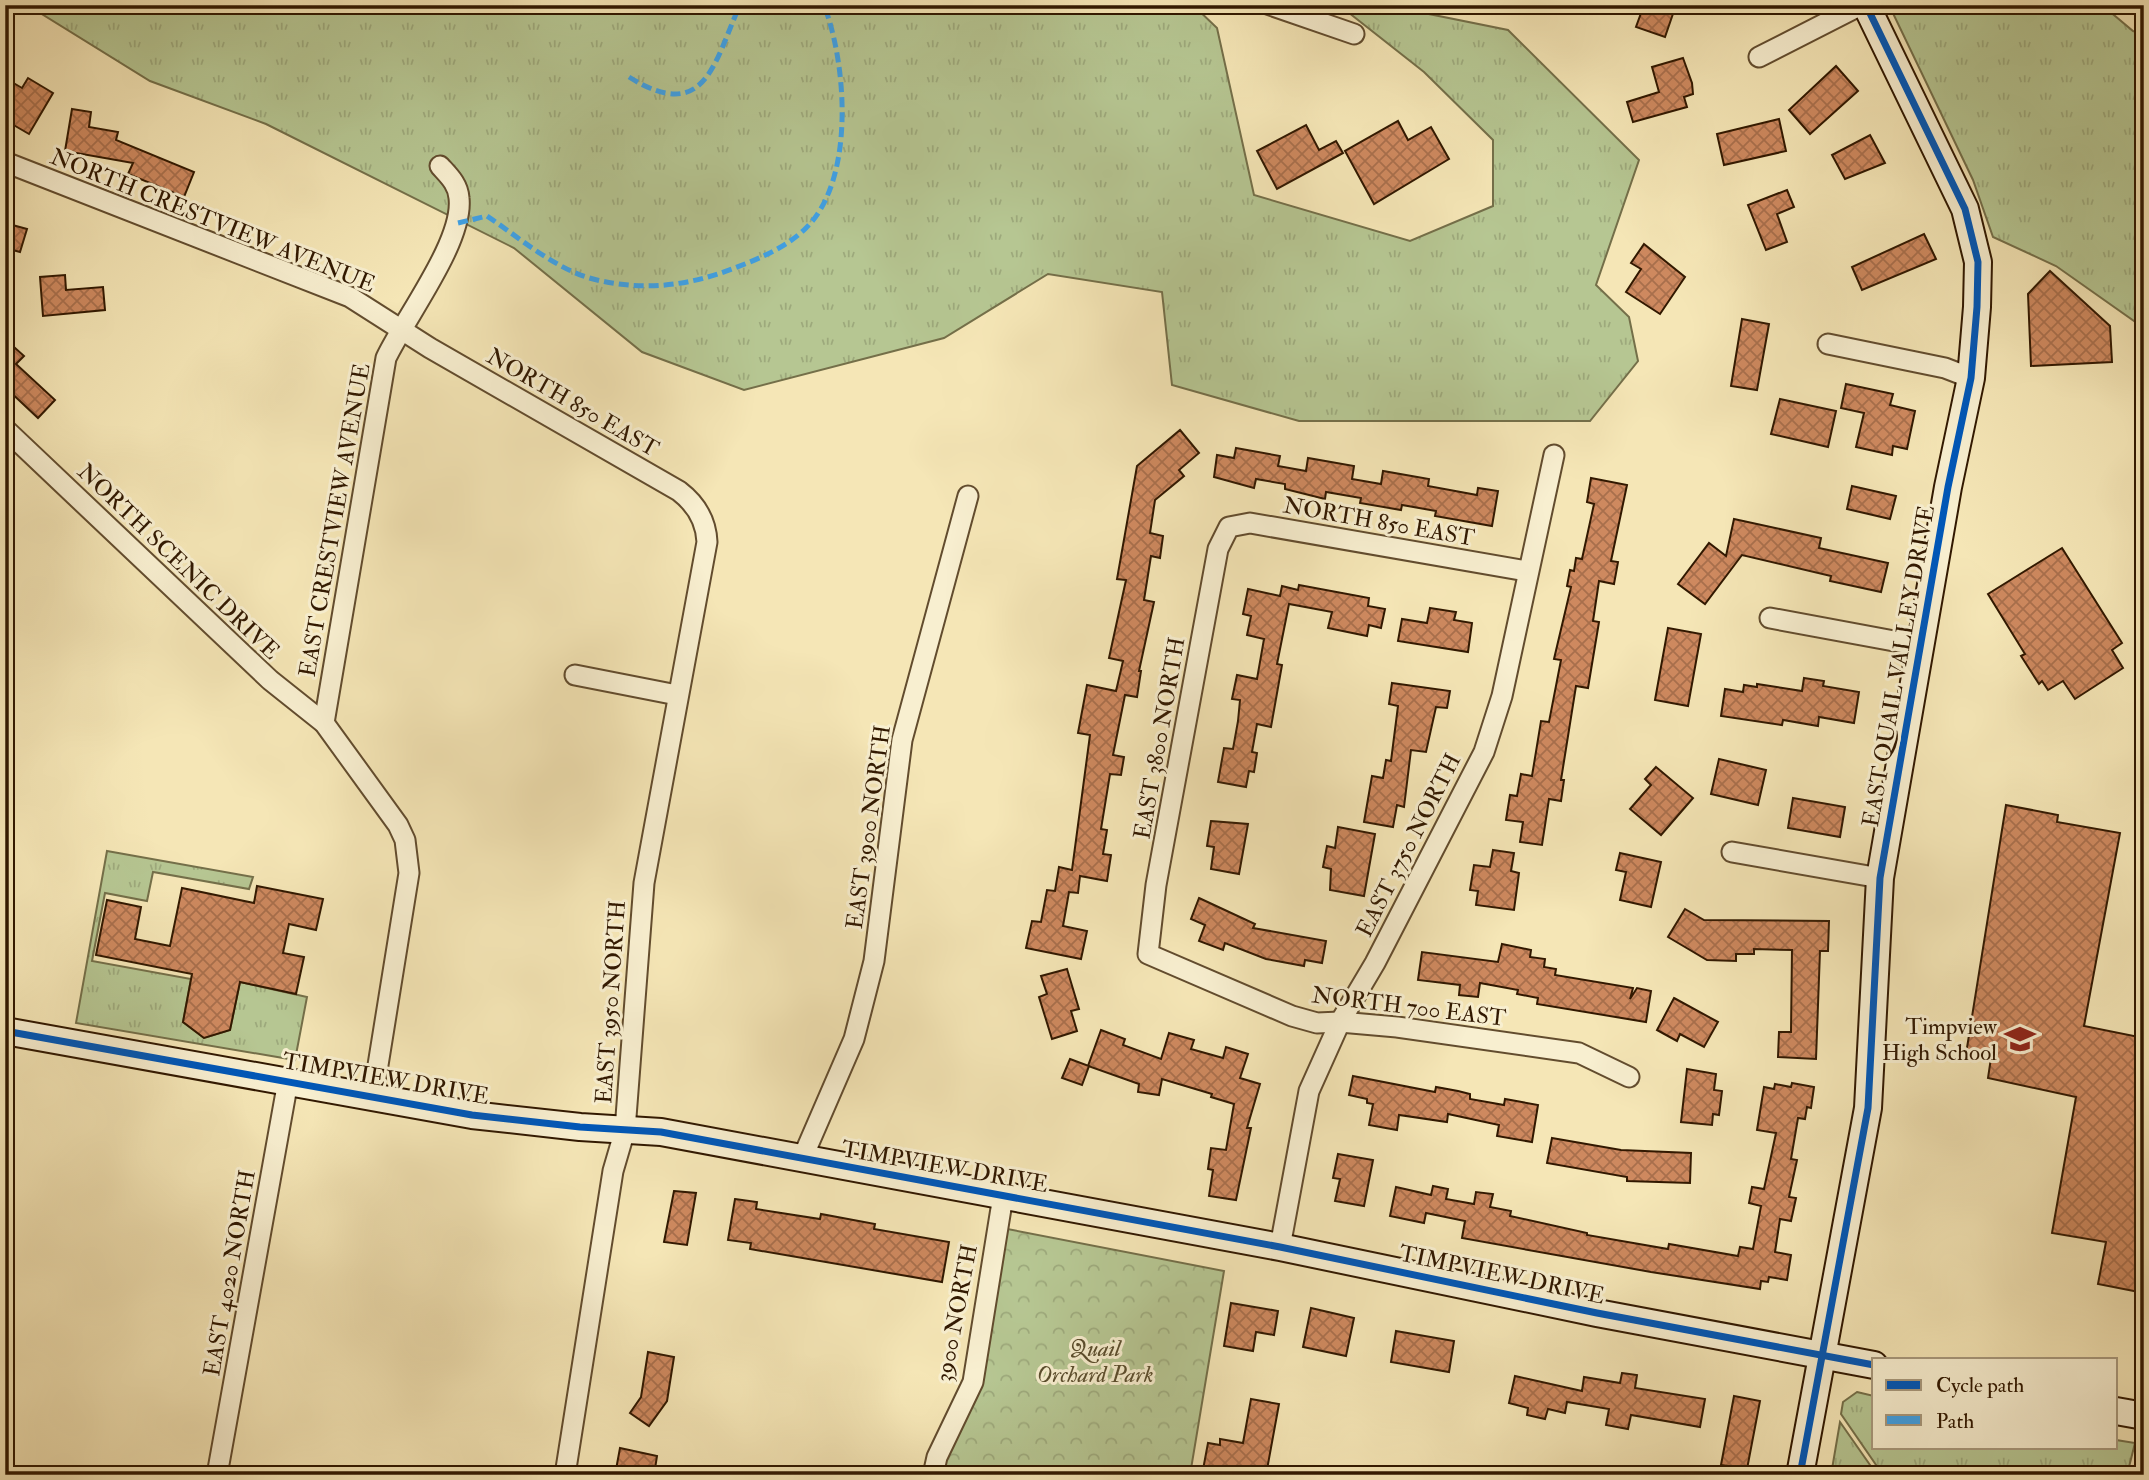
<svg xmlns="http://www.w3.org/2000/svg" width="2149" height="1480" font-family="'IM FELL Double Pica',serif">
<style>
.grass{fill:url(#grass-tufts);stroke:#746f49;stroke-width:2}
.park{fill:url(#park-crowns);stroke:#746f49;stroke-width:2}
.building{fill:url(#building-cross-hatch);stroke:#311800;stroke-width:2}
.lines{fill:none;stroke-linecap:round;stroke-linejoin:round}
.street-casing{stroke:#624c2e;stroke-width:23}
.secondary-casing{stroke:#311800;stroke-width:30}
.street{stroke:#f8efd0;stroke-width:19}
.secondary{stroke:#f8efd0;stroke-width:26}
.quiet{stroke:#3ea2e9;stroke-width:5;stroke-dasharray:10 5;stroke-linecap:butt}
.cycleway-casing{stroke:#f8efd0;stroke-width:11}
.cycleway{stroke:#0057b8;stroke-width:7}
.labels{text-anchor:middle;stroke-width:6;stroke-linejoin:round;paint-order:stroke}
.street-label{font-size:23px;fill:#311800;stroke:#f8efd0}
.poi-label{font-size:23px;fill:#311800;stroke:#f8efd0;text-anchor:end}
.park-label{font-size:23px;font-style:italic;fill:#594c2c;stroke:#f8efd0}
</style>
<defs>
<pattern id="grass-tufts" width="24" height="20" patternUnits="userSpaceOnUse" patternTransform="scale(1.75)"><rect width="24" height="20" fill="#b6c692"/><path d="M3 7l-1-3M5 7V3M7 7l1-3M15 17l-1-3M17 17v-4M19 17l1-3" fill="none" stroke="#9da97c"/></pattern>
<pattern id="park-crowns" width="20" height="18" patternUnits="userSpaceOnUse" patternTransform="scale(1.75)"><rect width="20" height="18" fill="#b6c692"/><path d="M2 6a3 3 0 1 1 6 0M12 15a3 3 0 1 1 6 0" fill="none" stroke="#9da97c"/></pattern>
<pattern id="building-cross-hatch" width="8" height="8" patternUnits="userSpaceOnUse" patternTransform="scale(1.75)"><rect width="8" height="8" fill="#ce895f"/><path d="M0 0l8 8M0 8l8-8" fill="none" stroke="#a86f4c"/></pattern>
</defs>
<rect width="100%" height="100%" fill="#f5e6b6"/>
<filter id="stains"><feTurbulence type="fractalNoise" baseFrequency=".00286" numOctaves="4"/><feColorMatrix values="0 0 0 0 .2 0 0 0 0 .09 0 0 0 0 .02 0 0 0 .5 -.17"/></filter>
<radialGradient id="worn" r=".72"><stop offset=".6" stop-color="#630" stop-opacity="0"/><stop offset="1" stop-color="#630" stop-opacity=".3"/></radialGradient>
<g class="grass">
<polygon points="34,5 1193,5 1217,28 1254,195 1410,241 1493,206 1493,140 1424,72 1339,5 1422,5 1429,14 1508,30 1639,160 1596,285 1629,317 1638,361 1590,421 1299,421 1172,385 1162,292 1048,274 944,338 744,390 642,352 514,248 266,124 150,81 37,11"/>
<polygon points="1889,5 2102,5 2133,31 2144,34 2144,328 2056,266 1993,237 1973,180"/>
<polygon points="107,851 253,877 249,889 153,872 147,901 105,893 92,961 191,979 183,1022 204,1038 230,1030 240,982 307,997 295,1060 76,1023"/>
<polygon points="1857,1392 1874,1396 1874,1447 2116,1447 2116,1440 2135,1443 2127,1475 2045,1472 2015,1475 1883,1475 1841,1414 1843,1402"/>
<polygon points="1840,1422 1877,1475 1831,1475"/>
</g>
<polygon class="park" points="1002,1228 1224,1271 1190,1475 938,1475 978,1381"/>
<g class="building">
<polygon points="1644,5 1676,5 1665,37 1636,27"/>
<polygon points="1683,58 1692,83 1693,94 1684,97 1687,107 1633,122 1627,102 1659,92 1652,67"/>
<polygon points="1836,66 1858,91 1810,134 1789,110"/>
<polygon points="5,78 22,88 28,78 53,93 29,134 5,120"/>
<polygon points="72,109 91,112 89,127 118,132 116,140 194,172 184,197 128,174 133,163 65,151"/>
<polygon points="1779,119 1786,151 1724,165 1717,134"/>
<polygon points="1398,121 1408,140 1431,127 1449,159 1374,204 1345,151"/>
<polygon points="1306,125 1319,150 1336,141 1343,153 1277,189 1257,151"/>
<polygon points="1870,135 1885,163 1845,179 1832,155"/>
<polygon points="1787,190 1794,207 1777,214 1787,242 1766,250 1748,205"/>
<polygon points="5,223 27,229 20,252 5,248"/>
<polygon points="1924,234 1936,259 1862,290 1852,267"/>
<polygon points="1644,244 1685,277 1660,314 1626,292 1641,269 1631,263"/>
<polygon points="2050,271 2110,326 2112,362 2031,366 2028,294"/>
<polygon points="65,275 66,290 103,287 105,310 43,316 40,277"/>
<polygon points="1742,319 1769,324 1757,390 1731,386"/>
<polygon points="5,339 24,356 16,364 55,400 38,418 5,387"/>
<polygon points="1846,384 1893,394 1890,405 1915,411 1907,449 1893,446 1892,455 1856,447 1864,413 1841,408"/>
<polygon points="1780,399 1836,411 1828,447 1771,434"/>
<polygon points="1180,430 1199,453 1179,470 1184,476 1155,500 1150,533 1163,536 1160,558 1151,556 1144,600 1154,602 1139,671 1141,671 1137,697 1125,695 1113,755 1124,757 1121,775 1110,774 1101,829 1107,830 1103,854 1111,855 1107,881 1080,876 1078,893 1069,892 1063,926 1087,931 1081,959 1026,948 1032,921 1041,922 1047,890 1055,891 1059,867 1072,870 1090,735 1078,733 1087,685 1116,691 1123,661 1109,658 1126,580 1117,579 1137,466"/>
<polygon points="1236,448 1280,456 1278,466 1306,471 1308,458 1354,466 1352,479 1381,484 1383,471 1429,479 1428,486 1477,495 1478,488 1498,491 1492,526 1435,516 1436,511 1402,505 1401,510 1360,503 1361,498 1326,492 1325,499 1285,489 1285,484 1256,479 1254,488 1214,477 1217,455 1234,458"/>
<polygon points="1591,478 1627,485 1611,561 1618,562 1614,584 1599,581 1593,621 1599,622 1588,688 1576,686 1561,780 1564,780 1561,801 1549,799 1542,845 1520,842 1523,822 1506,820 1510,795 1517,796 1521,774 1532,776 1541,721 1549,722 1561,660 1554,659 1571,587 1567,586 1570,570 1574,571 1576,558 1582,559 1594,504 1587,502"/>
<polygon points="1852,486 1896,496 1890,519 1847,509"/>
<polygon points="1734,519 1821,538 1819,548 1888,563 1881,592 1830,581 1831,576 1742,555 1705,604 1678,584 1709,543 1726,556"/>
<polygon points="2062,548 2122,643 2112,650 2123,668 2075,699 2063,681 2048,690 2042,681 2039,684 2021,656 2025,654 1988,594"/>
<polygon points="1299,585 1369,598 1368,606 1385,609 1381,628 1369,625 1367,636 1328,628 1332,612 1289,604 1277,664 1282,665 1271,727 1257,724 1252,752 1257,753 1254,772 1249,771 1246,787 1218,782 1224,748 1233,749 1238,721 1240,700 1232,699 1237,675 1257,679 1264,639 1247,635 1251,616 1243,614 1248,589 1280,596 1282,586 1298,590"/>
<polygon points="1430,608 1456,612 1454,620 1472,623 1468,652 1398,641 1402,619 1427,623"/>
<polygon points="1668,628 1701,634 1688,706 1655,700"/>
<polygon points="1804,678 1824,681 1823,686 1859,692 1854,723 1819,717 1818,726 1783,720 1782,725 1721,716 1725,689 1743,692 1744,685 1757,687 1757,684 1802,691"/>
<polygon points="1392,683 1450,691 1447,708 1436,707 1426,752 1411,750 1404,807 1397,805 1393,827 1364,822 1372,776 1383,778 1386,760 1391,761 1398,706 1389,704"/>
<polygon points="1719,759 1766,770 1758,805 1711,794"/>
<polygon points="1656,767 1693,798 1661,835 1630,809 1651,785 1645,779"/>
<polygon points="1793,798 1845,807 1840,837 1788,828"/>
<polygon points="2006,805 2058,815 2057,822 2120,833 2084,1026 2144,1038 2144,1293 2098,1284 2106,1242 2052,1233 2076,1097 1988,1078 1991,1058 1966,1054"/>
<polygon points="1211,821 1248,824 1239,874 1211,869 1214,847 1207,846"/>
<polygon points="1338,827 1375,834 1364,896 1330,890 1331,869 1323,867 1327,846 1335,848"/>
<polygon points="1493,850 1514,853 1511,871 1519,873 1514,910 1476,905 1478,891 1470,890 1474,865 1490,867"/>
<polygon points="1620,853 1661,862 1651,907 1620,900 1626,872 1616,870"/>
<polygon points="257,886 323,899 316,930 289,924 283,953 304,957 296,994 240,982 230,1030 204,1038 183,1022 192,974 96,955 107,900 141,907 135,939 170,946 182,888 254,903"/>
<polygon points="1199,898 1255,924 1253,928 1326,941 1322,963 1305,960 1304,966 1266,959 1225,943 1223,950 1199,941 1205,925 1191,919"/>
<polygon points="1685,909 1704,920 1829,921 1828,951 1820,951 1816,1059 1778,1057 1779,1032 1791,1032 1792,950 1754,949 1754,954 1736,954 1736,961 1707,960 1668,937"/>
<polygon points="1502,944 1531,950 1530,957 1545,959 1544,967 1556,969 1555,975 1633,988 1630,999 1637,988 1651,991 1646,1022 1537,1004 1538,998 1517,994 1518,990 1480,983 1478,997 1459,995 1460,985 1418,980 1422,952 1498,962"/>
<polygon points="1067,969 1079,1009 1071,1011 1077,1031 1052,1039 1039,997 1047,994 1041,976"/>
<polygon points="1674,998 1718,1022 1704,1047 1680,1034 1677,1041 1657,1030"/>
<polygon points="1101,1030 1125,1039 1123,1045 1161,1059 1169,1033 1194,1040 1191,1049 1223,1058 1226,1047 1248,1054 1240,1078 1260,1084 1247,1128 1251,1128 1236,1200 1209,1196 1213,1170 1208,1169 1211,1148 1226,1150 1234,1104 1211,1097 1212,1094 1162,1079 1159,1095 1138,1092 1139,1084 1088,1066"/>
<polygon points="1070,1059 1089,1066 1082,1085 1062,1078"/>
<polygon points="1687,1069 1716,1074 1714,1090 1722,1091 1719,1115 1713,1114 1712,1125 1681,1122"/>
<polygon points="1353,1076 1435,1092 1436,1087 1458,1091 1470,1094 1470,1099 1504,1105 1505,1099 1538,1105 1532,1142 1497,1136 1499,1125 1448,1114 1447,1122 1399,1115 1397,1130 1369,1125 1373,1104 1367,1103 1367,1099 1349,1095"/>
<polygon points="1792,1083 1814,1087 1811,1108 1807,1107 1805,1119 1798,1118 1791,1159 1797,1160 1789,1197 1796,1198 1791,1221 1780,1219 1775,1252 1791,1255 1787,1280 1769,1277 1768,1282 1761,1281 1760,1289 1651,1272 1462,1238 1465,1221 1426,1213 1424,1223 1390,1216 1396,1187 1431,1195 1433,1186 1448,1189 1446,1199 1474,1204 1476,1192 1493,1194 1490,1207 1511,1211 1510,1216 1587,1233 1587,1235 1668,1249 1669,1244 1738,1256 1740,1247 1753,1249 1761,1206 1749,1203 1752,1187 1764,1189 1776,1133 1757,1130 1764,1087 1774,1089 1775,1084 1791,1087"/>
<polygon points="1552,1138 1621,1150 1691,1153 1690,1183 1627,1181 1627,1177 1547,1163"/>
<polygon points="1338,1154 1373,1160 1364,1206 1335,1201 1340,1179 1333,1178"/>
<polygon points="674,1191 696,1193 687,1245 664,1242"/>
<polygon points="735,1199 757,1202 756,1209 820,1219 821,1214 875,1224 874,1229 949,1242 942,1282 750,1249 751,1243 728,1240"/>
<polygon points="1231,1303 1278,1311 1274,1335 1256,1332 1253,1351 1224,1346"/>
<polygon points="1311,1308 1354,1318 1346,1356 1303,1347"/>
<polygon points="1396,1331 1454,1341 1449,1372 1391,1362"/>
<polygon points="648,1352 674,1357 667,1401 649,1426 630,1413 641,1397"/>
<polygon points="1622,1373 1637,1375 1635,1388 1705,1399 1700,1427 1631,1415 1628,1429 1606,1425 1609,1409 1567,1402 1565,1413 1548,1409 1545,1419 1527,1415 1528,1408 1509,1403 1515,1376 1582,1391 1584,1377 1620,1383"/>
<polygon points="1734,1396 1760,1401 1747,1469 1721,1465"/>
<polygon points="1251,1399 1279,1404 1266,1475 1202,1475 1208,1443 1220,1445 1220,1439 1243,1443"/>
<polygon points="620,1448 657,1456 654,1475 615,1475"/>
</g>
<g class="lines">
<defs>
<g id="street">
<polyline points="1270,5 1354,34"/>
<polyline points="1759,57 1861,5"/>
<path d="M 5,162 L 350,297 L 430,348 L 679,491 C 696,504 706,520 707,542 L 644,883 L 625,1130 L 613,1171 L 565,1475"/>
<polyline points="1828,344 1945,368 1971,378"/>
<polyline points="5,429 270,680 324,723 398,825 405,840 409,873 373,1096"/>
<polyline points="1526,571 1250,523 1229,527 1218,549 1156,885 1148,954 1292,1016 1317,1023 1340,1022 1397,1027 1579,1053 1629,1077"/>
<polyline points="1770,618 1921,646"/>
<polyline points="575,675 677,695"/>
<path d="M 324,723 L 386,358 C 406,316 464,241 459,198 C 458,184 449,176 440,166"/>
<polyline points="1732,852 1880,878"/>
<polyline points="802,1159 854,1039 874,961 902,740 968,496"/>
<polyline points="1280,1247 1309,1091 1340,1022 1375,963 1484,752 1502,696 1554,455"/>
<polyline points="217,1475 288,1081"/>
<polyline points="933,1475 937,1457 973,1382 1003,1196"/>
</g>
<g id="secondary">
<polyline points="5,1031 472,1115 580,1127 661,1132 1280,1247 1597,1313 1874,1365"/>
<polyline points="2116,1411 2144,1416"/>
<polyline points="1800,1475 1868,1108 1880,878 1948,487 1971,378 1977,307 1978,262 1965,209 1866,5"/>
</g>
</defs>
<use href="#street" class="street-casing"/>
<use href="#secondary" class="secondary-casing"/>
<use href="#street" class="street"/>
<use href="#secondary" class="secondary"/>
<g class="quiet">
<path d="M 629,77 C 706,125 714,62 740,5"/>
<path d="M 458,223 L 487,216 C 520,238 557,271 597,280 C 644,291 687,286 732,269 C 758,259 786,248 806,228 C 855,180 847,65 824,5"/>
</g>
<defs>
<g id="cycleway">
<polyline points="5,1031 472,1115 580,1127 661,1132 1280,1247 1597,1313 1874,1365"/>
<polyline points="1800,1475 1868,1108 1880,878 1948,487 1971,378 1977,307 1978,262 1965,209 1866,5"/>
</g>
</defs>
<use href="#cycleway" class="cycleway-casing"/>
<use href="#cycleway" class="cycleway"/>
</g>
<defs>
<symbol id="school-bare" viewBox="-9 -9 18 18"><path d="M0-5L7-2L0 1L-7-2ZM-4 1L0 2.5L4 1V4Q0 6-4 4Z" fill="#8f2418" stroke="#f8efd0" stroke-width="2.5" paint-order="stroke"/></symbol>
</defs>
<g fill-rule="evenodd">
<use href="#school-bare" x="1998" y="1017" width="44" height="44"/>
</g>
<g class="labels">
<g class="street-label">
<text transform="translate(213 220) rotate(22)" y="8">NORTH CRESTVIEW AVENUE</text>
<text transform="translate(573 402) rotate(30)" y="8">NORTH 850 EAST</text>
<text transform="translate(334 520) rotate(-80)" y="8">EAST CRESTVIEW AVENUE</text>
<text transform="translate(1379 521) rotate(10)" y="8">NORTH 850 EAST</text>
<text transform="translate(179 561) rotate(44)" y="8">NORTH SCENIC DRIVE</text>
<text transform="translate(1898 666) rotate(-80)" y="8">EAST QUAIL VALLEY DRIVE</text>
<text transform="translate(1159 738) rotate(-80)" y="8">EAST 3800 NORTH</text>
<text transform="translate(868 827) rotate(-82)" y="8">EAST 3900 NORTH</text>
<text transform="translate(1408 845) rotate(-63)" y="8">EAST 3750 NORTH</text>
<text transform="translate(610 1002) rotate(-86)" y="8">EAST 3950 NORTH</text>
<text transform="translate(1409 1006) rotate(7)" y="8">NORTH 700 EAST</text>
<text transform="translate(386 1078) rotate(10)" y="8">TIMPVIEW DRIVE</text>
<text transform="translate(945 1166) rotate(10)" y="8">TIMPVIEW DRIVE</text>
<text transform="translate(229 1273) rotate(-80)" y="8">EAST 4020 NORTH</text>
<text transform="translate(1502 1274) rotate(12)" y="8">TIMPVIEW DRIVE</text>
<text transform="translate(956 1313) rotate(-79)" y="8">3900 NORTH</text>
</g>
<g class="poi-label">
<text x="1997" y="1034">Timpview<tspan x="1997" dy="26">High School</tspan></text>
</g>
<g class="park-label">
<text x="1095" y="1356">Quail<tspan x="1095" dy="26">Orchard Park</tspan></text>
</g>
</g>
<rect width="2149" height="1480" fill="none" stroke="#f5e6b6" stroke-width="28"/>
<rect x="7" y="7" width="2135" height="1466" fill="none" stroke="#311800" stroke-width="3.5"/>
<rect x="14" y="14" width="2121" height="1452" fill="none" stroke="#311800" stroke-width="2"/>
<rect x="1872" y="1358" width="245" height="91" fill="#f8efd0" stroke="#a8997d" stroke-width="2"/>
<rect x="1886" y="1380" width="35" height="10" fill="#0057b8" stroke="#a8997d" stroke-width="2"/>
<text x="1936" y="1392" font-size="21" fill="#311800">Cycle path</text>
<rect x="1886" y="1415" width="35" height="10" fill="#3ea2e9" stroke="#a8997d" stroke-width="2"/>
<text x="1936" y="1428" font-size="21" fill="#311800">Path</text>
<rect width="100%" height="100%" filter="url(#stains)"/>
<rect width="100%" height="100%" fill="url(#worn)"/>
</svg>
